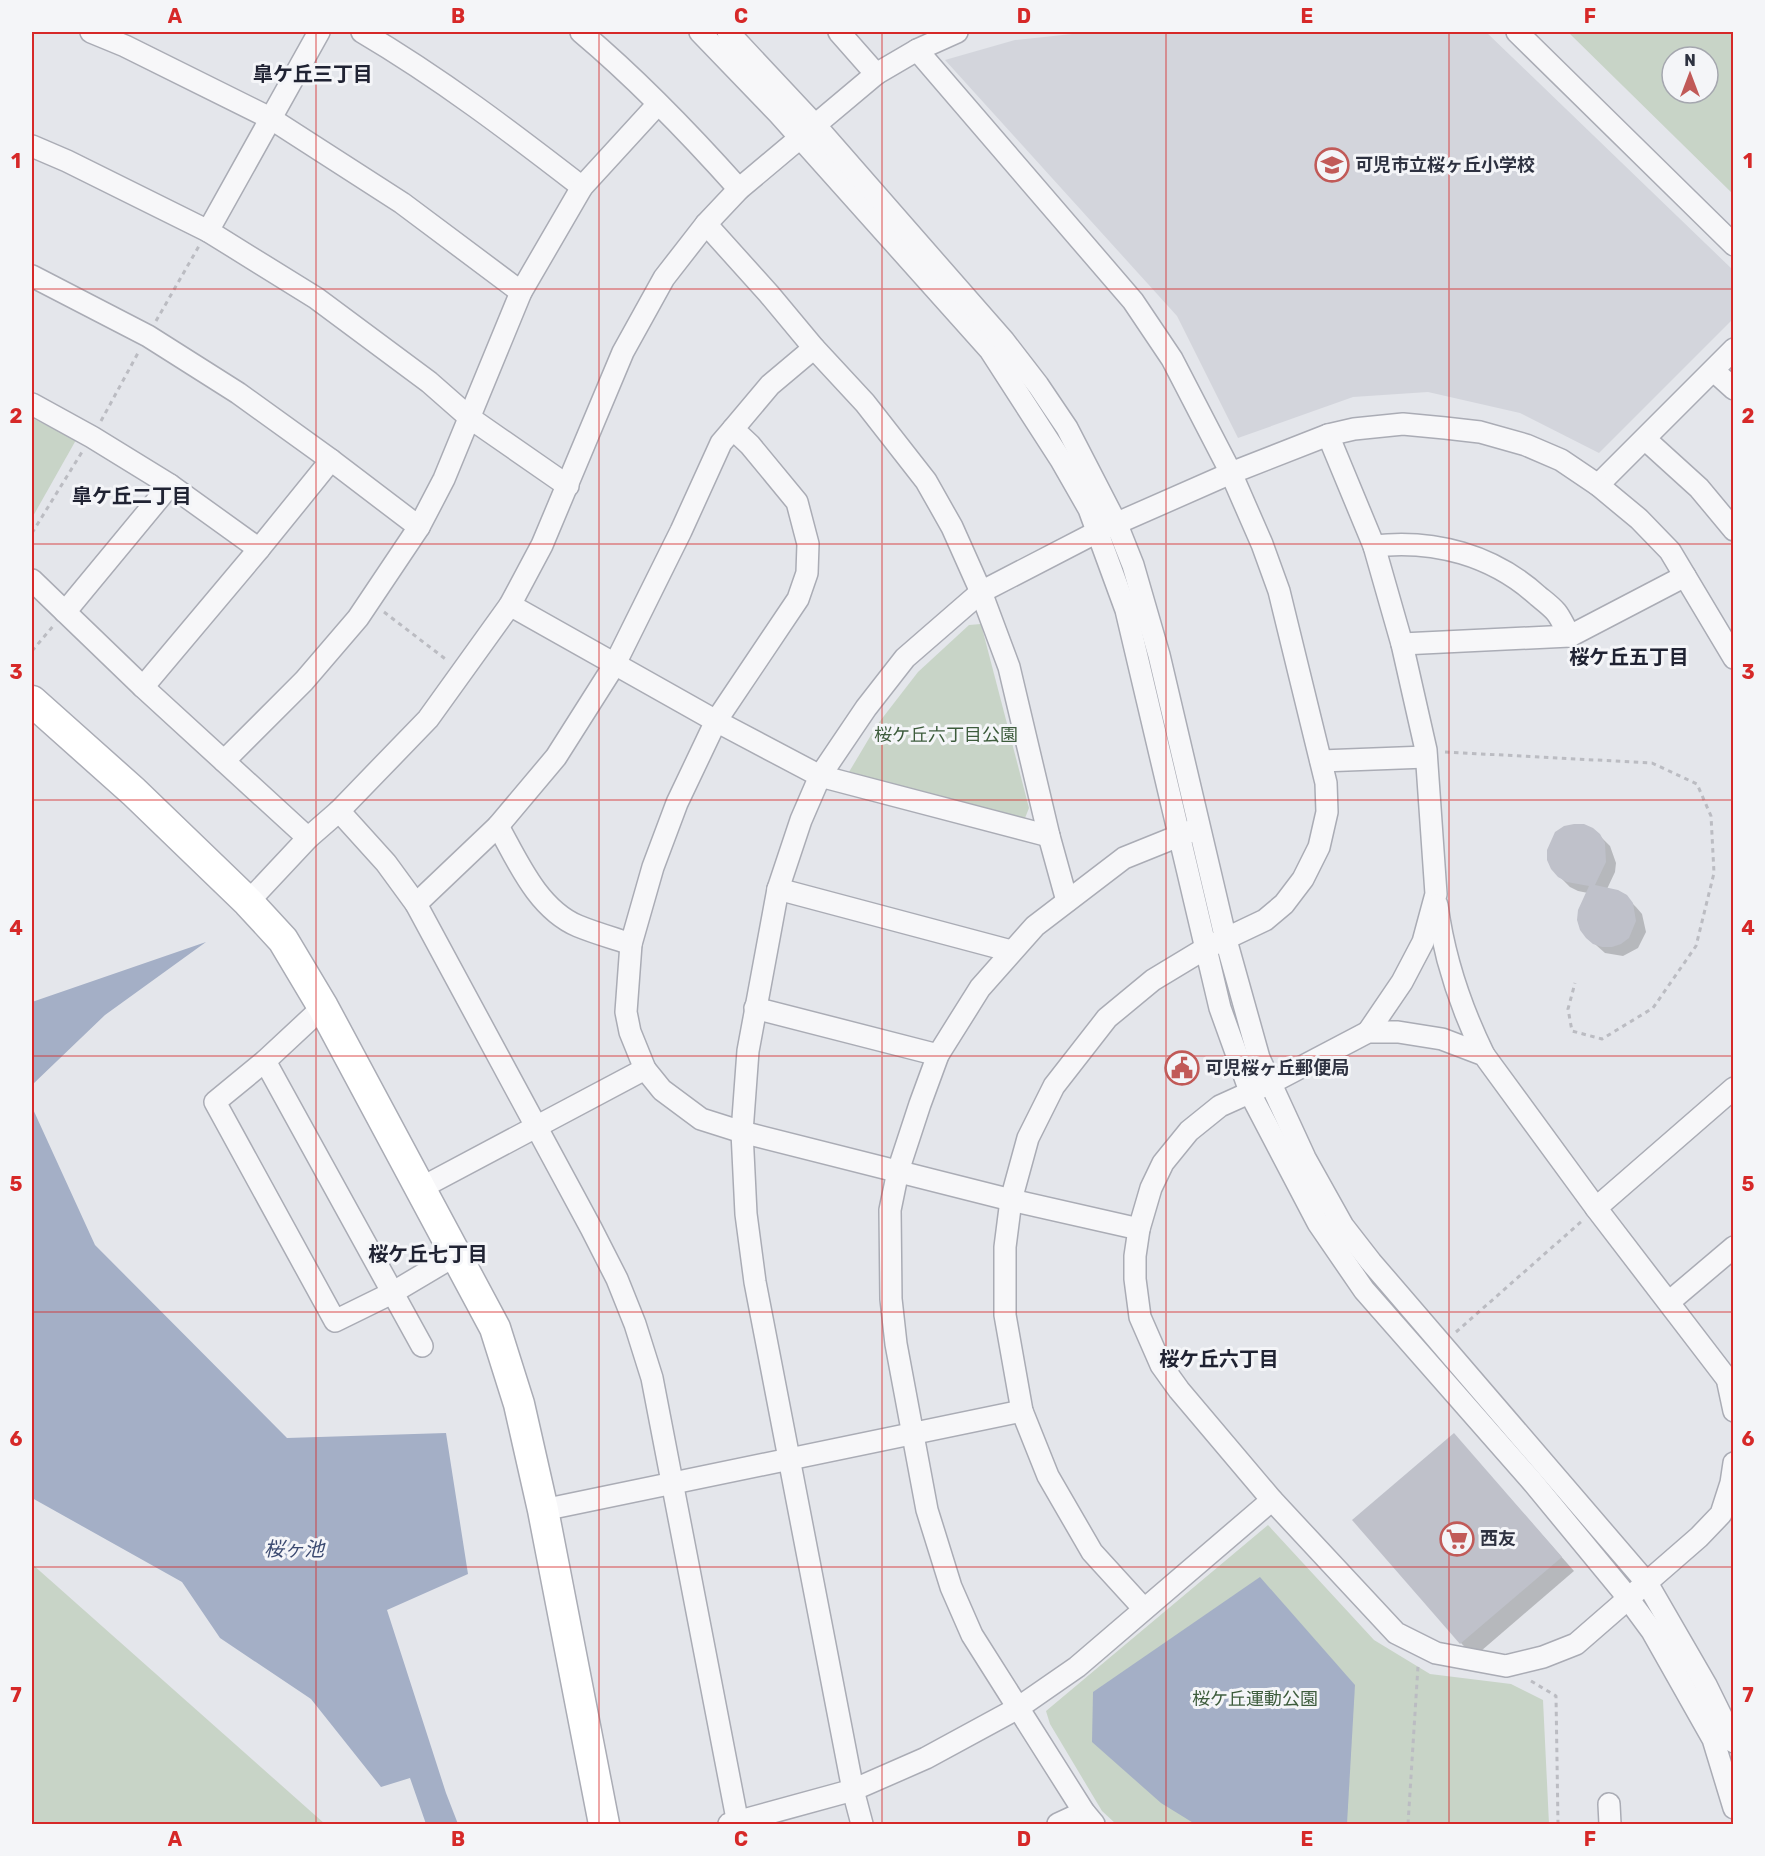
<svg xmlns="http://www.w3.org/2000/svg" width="1765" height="1856" font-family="Rubik,'Noto Sans JP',sans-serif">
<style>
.built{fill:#d3d5dc}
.green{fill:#c8d4c7;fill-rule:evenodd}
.water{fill:#a4afc6}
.shadow{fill:#0003}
.building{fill:#bfc1ca}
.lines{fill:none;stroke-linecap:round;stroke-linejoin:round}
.street-casing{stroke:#aaacb5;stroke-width:24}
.secondary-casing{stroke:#aaacb5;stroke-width:33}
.path{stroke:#bbbcc2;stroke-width:3;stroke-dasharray:4.5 4.5;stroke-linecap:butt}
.street{stroke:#f7f7f9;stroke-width:21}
.secondary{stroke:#fff;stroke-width:30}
.grid{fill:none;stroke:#d62828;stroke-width:1.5;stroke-opacity:0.55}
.labels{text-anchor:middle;stroke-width:6;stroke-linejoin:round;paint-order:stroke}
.poi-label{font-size:18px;font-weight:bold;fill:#2e3241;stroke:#f4f5f8;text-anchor:start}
.park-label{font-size:18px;fill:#3d5c3c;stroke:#f4f5f8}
.neighbourhood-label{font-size:20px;font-weight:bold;fill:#202333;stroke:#f4f5f8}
.water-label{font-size:20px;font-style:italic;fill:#3c4b71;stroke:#f4f5f8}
.neatline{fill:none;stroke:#d62828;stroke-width:2}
.grid-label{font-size:20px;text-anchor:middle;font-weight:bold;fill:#d62828}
</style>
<rect width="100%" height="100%" fill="#e4e6eb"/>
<polygon class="built" points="1091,32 1204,33 1486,32 1733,270 1733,319 1599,453 1520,413 1428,392 1353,397 1238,438 1177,316 945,60 1015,40"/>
<g class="green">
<path d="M 1568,32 L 1733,32 L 1733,194 ZM 1672,57 L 1708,57 L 1708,93 L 1672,93 Z"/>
<polygon points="32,418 76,440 32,518"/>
<polygon points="981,624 1029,808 1025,818 849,772 877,725 918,672 969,625"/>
<polygon points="1268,1525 1374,1640 1430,1674 1511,1684 1543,1700 1549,1824 1116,1824 1102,1811 1050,1724 1046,1711"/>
<polygon points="32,1564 325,1824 32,1824"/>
</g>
<g class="water">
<polygon points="206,942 105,1015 32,1085 32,1002"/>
<polygon points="32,1107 95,1245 287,1438 446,1433 468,1574 387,1610 446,1793 458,1824 426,1824 410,1778 381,1787 311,1699 220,1638 182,1582 32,1498"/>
<polygon points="1260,1577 1355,1685 1347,1824 1195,1824 1161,1803 1092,1742 1093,1692"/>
</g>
<g class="shadow">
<polygon points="1599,835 1610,846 1616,863 1615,872 1607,889 1626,897 1636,907 1642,914 1646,932 1638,948 1623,956 1605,953 1587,937 1588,893 1578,891 1570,887 1559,876"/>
<polygon points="1454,1435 1574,1571 1474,1657 1461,1643"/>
</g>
<g class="building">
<polygon points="1574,824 1584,824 1593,828 1600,834 1605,843 1606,862 1595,885 1618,890 1627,895 1633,903 1636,921 1629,938 1621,944 1612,947 1602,947 1593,944 1586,938 1580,930 1577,920 1578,910 1589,886 1567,882 1558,877 1551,869 1547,860 1547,850 1555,832 1564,826"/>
<polygon points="1454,1433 1562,1557 1460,1644 1352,1520"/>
</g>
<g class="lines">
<defs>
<g id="street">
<polyline points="91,32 125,46 270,118 402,203 521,292"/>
<path d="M 362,32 C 440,78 511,132 582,187"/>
<path d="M 581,32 C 638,80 689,133 739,189"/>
<polyline points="700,32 779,114 990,350 1061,460 1089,509 1126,610 1220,1008 1252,1097 1318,1223 1364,1290 1531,1480 1621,1589 1652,1631 1713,1739 1734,1808"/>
<polyline points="728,32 815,125 1004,341 1038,385 1067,428 1117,525 1133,565 1159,655 1226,940 1259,1058 1305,1158 1343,1226 1371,1262 1647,1583 1706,1685 1734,1742"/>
<polyline points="839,32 876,74"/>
<polyline points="1517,32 1734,245"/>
<polyline points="917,50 1133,301 1172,359 1231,473 1262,544 1279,591 1326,783 1327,812 1319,847 1303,879 1284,904 1265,920 1206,948 1153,980 1107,1018 1054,1086 1028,1138 1011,1200 1005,1247 1005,1315 1022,1411 1048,1476 1092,1552 1144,1609"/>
<polyline points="32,146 67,161 208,231 316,298 429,382 470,418 568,486"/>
<polyline points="706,224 769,294 814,348 865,403 926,481 952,527 981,592 1009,667 1049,836 1067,901"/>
<polyline points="208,231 319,32"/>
<polyline points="32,276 148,336 238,393 331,460"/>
<polyline points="814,348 770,385 733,429 750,445 797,502 808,544 807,573 798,599 716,721 677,803 653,867 631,944 626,1012 630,1032 645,1069 662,1090 701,1119 742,1132 1011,1200 1139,1229"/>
<polyline points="1714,371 1734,389"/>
<polyline points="32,404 92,437 170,485 259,549 331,460 419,527 444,479 521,292 582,187 658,104"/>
<polyline points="1328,435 1374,546 1402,644 1426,750 1436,894 1423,942 1402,982 1368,1032"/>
<polyline points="1645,439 1699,488 1734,530"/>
<polyline points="1598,485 1734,349"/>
<path d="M 1374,546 C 1434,539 1493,555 1538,596 C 1544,601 1551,606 1556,612 C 1561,618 1565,628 1570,636"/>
<polyline points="32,580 143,687 308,838"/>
<polyline points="510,605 716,721 820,776 1049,836"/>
<polyline points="65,612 170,485"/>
<polyline points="1402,644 1570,636 1685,576"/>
<polyline points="143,687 259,549"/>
<polyline points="224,761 304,681 358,618 419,527"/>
<polyline points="1321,761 1426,757"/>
<polyline points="339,811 386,863 416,904 591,1228 617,1279 635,1324 652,1378 738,1824"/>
<path d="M 498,826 C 518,862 538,909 578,926 C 595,933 613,938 631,944"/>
<polyline points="778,889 1011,951"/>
<polyline points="248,902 308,838 339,811 428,719 510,605 542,545 623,352 664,278 706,224 739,189 876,74 917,50 957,32"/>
<polyline points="416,904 498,826 556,757 615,664 681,531 721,443 733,429"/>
<path d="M 1437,905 C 1444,958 1461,1008 1484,1055"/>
<polyline points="323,1007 265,1061 215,1102 335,1321 392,1293 456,1255"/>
<polyline points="755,1008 938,1055"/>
<polyline points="265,1061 422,1346"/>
<polyline points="419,1189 645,1069"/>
<polyline points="1596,1208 1734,1088"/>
<polyline points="1669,1302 1734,1247"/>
<polyline points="1728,1383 1734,1411"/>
<polyline points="1734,1388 1596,1208 1484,1055 1442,1039 1398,1032 1368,1032 1271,1083 1220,1106 1189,1131 1163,1163 1151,1188 1139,1229 1135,1256 1135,1279 1140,1317 1161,1365 1179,1390 1272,1500 1396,1633 1436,1653 1506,1666 1543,1657 1576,1644 1699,1537 1721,1514 1731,1483 1734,1463"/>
<polyline points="543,1510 1022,1411"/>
<polyline points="1609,1804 1610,1824"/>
<polyline points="729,1824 853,1790 926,1758 1018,1708 1077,1667 1272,1500"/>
<polyline points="862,1824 853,1790 755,1282 746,1214 742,1132 748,1051 778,889 801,820 820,776 866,708 905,658 981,592 1097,532 1231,473 1328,435 1354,429 1403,424 1445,428 1480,432 1526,445 1561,460 1598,485 1639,519 1670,551 1734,658"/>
<polyline points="1058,1824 1084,1812"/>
<polyline points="1094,1824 1084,1812 972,1635 951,1587 927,1510 896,1344 891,1299 890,1210 898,1171 920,1104 938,1055 980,988 1035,926 1124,858 1191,831"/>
</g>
<polyline id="secondary" points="32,701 134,792 248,902 283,940 323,1007 495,1328 519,1404 543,1510 604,1824"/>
</defs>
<use href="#street" class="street-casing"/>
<use href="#secondary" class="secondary-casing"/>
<g class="path">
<polyline points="156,321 199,246"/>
<polyline points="101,421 138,353"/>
<polyline points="32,533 82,452"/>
<polyline points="384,612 448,661"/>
<polyline points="32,651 54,625"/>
<polyline points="1445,752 1652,763 1697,784 1711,816 1714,873 1696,946 1653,1008 1602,1039 1572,1031 1568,1009 1575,983"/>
<polyline points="1456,1332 1582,1221"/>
<polyline points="1531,1681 1556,1696 1558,1824"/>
<polyline points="1408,1824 1418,1666"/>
</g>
<use href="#street" class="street"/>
<use href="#secondary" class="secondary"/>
</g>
<path class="grid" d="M 316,32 L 316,1824M 599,32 L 599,1824M 882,32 L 882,1824M 1166,32 L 1166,1824M 1449,32 L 1449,1824M 32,289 L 1734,289M 32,544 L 1734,544M 32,800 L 1734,800M 32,1056 L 1734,1056M 32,1312 L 1734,1312M 32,1567 L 1734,1567"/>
<defs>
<symbol id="school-ring" viewBox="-11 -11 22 22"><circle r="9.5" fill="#f4f5f8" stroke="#c15a58" stroke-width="1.5"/><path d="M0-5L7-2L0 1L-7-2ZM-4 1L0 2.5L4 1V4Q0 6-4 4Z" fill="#c15a58"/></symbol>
<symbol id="civic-ring" viewBox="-11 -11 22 22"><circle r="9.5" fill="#f4f5f8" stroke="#c15a58" stroke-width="1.5"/><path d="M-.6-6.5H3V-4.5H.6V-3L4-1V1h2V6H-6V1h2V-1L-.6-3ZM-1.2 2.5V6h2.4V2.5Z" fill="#c15a58"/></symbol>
<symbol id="supermarket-ring" viewBox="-11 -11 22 22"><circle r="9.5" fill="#f4f5f8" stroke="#c15a58" stroke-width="1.5"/><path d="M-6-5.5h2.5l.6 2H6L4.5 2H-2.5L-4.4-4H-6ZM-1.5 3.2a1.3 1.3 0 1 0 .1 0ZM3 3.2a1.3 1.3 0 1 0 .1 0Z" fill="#c15a58"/></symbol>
</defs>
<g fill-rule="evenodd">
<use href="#school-ring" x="1313" y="146" width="38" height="38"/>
<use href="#civic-ring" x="1163" y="1049" width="38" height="38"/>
<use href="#supermarket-ring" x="1438" y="1520" width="38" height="38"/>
</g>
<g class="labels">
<g class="poi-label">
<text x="1355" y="171">可児市立桜ヶ丘小学校</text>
<text x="1205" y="1074">可児桜ヶ丘郵便局</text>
<text x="1480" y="1545">西友</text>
</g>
<g class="park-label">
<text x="946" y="741">桜ケ丘六丁目公園</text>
<text x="1255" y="1705">桜ケ丘運動公園</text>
</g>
<g class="neighbourhood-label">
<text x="313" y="81">皐ケ丘三丁目</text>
<text x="132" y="503">皐ケ丘二丁目</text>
<text x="1629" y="664">桜ケ丘五丁目</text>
<text x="428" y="1261">桜ケ丘七丁目</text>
<text x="1219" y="1366">桜ケ丘六丁目</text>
</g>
<g class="water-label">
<text x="294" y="1556">桜ヶ池</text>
</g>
</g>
<rect width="1765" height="1856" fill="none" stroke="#f4f5f8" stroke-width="66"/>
<g transform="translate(1690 75)"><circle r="28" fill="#f4f5f8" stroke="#a5a7af" stroke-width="1.5"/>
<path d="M0-4.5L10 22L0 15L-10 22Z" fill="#c15a58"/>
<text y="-9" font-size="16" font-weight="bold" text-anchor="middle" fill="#2e3241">N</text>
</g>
<rect x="33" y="33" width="1699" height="1790" class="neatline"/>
<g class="grid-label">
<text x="175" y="23">A</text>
<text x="458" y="23">B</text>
<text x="741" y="23">C</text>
<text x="1024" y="23">D</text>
<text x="1307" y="23">E</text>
<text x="1590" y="23">F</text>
<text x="16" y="168">1</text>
<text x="1748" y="168">1</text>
<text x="16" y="423">2</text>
<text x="1748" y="423">2</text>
<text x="16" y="679">3</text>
<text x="1748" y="679">3</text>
<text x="16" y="935">4</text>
<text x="1748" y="935">4</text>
<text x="16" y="1191">5</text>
<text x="1748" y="1191">5</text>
<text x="16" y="1446">6</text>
<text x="1748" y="1446">6</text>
<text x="16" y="1702">7</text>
<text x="1748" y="1702">7</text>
<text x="175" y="1846">A</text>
<text x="458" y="1846">B</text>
<text x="741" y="1846">C</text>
<text x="1024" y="1846">D</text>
<text x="1307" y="1846">E</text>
<text x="1590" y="1846">F</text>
</g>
</svg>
